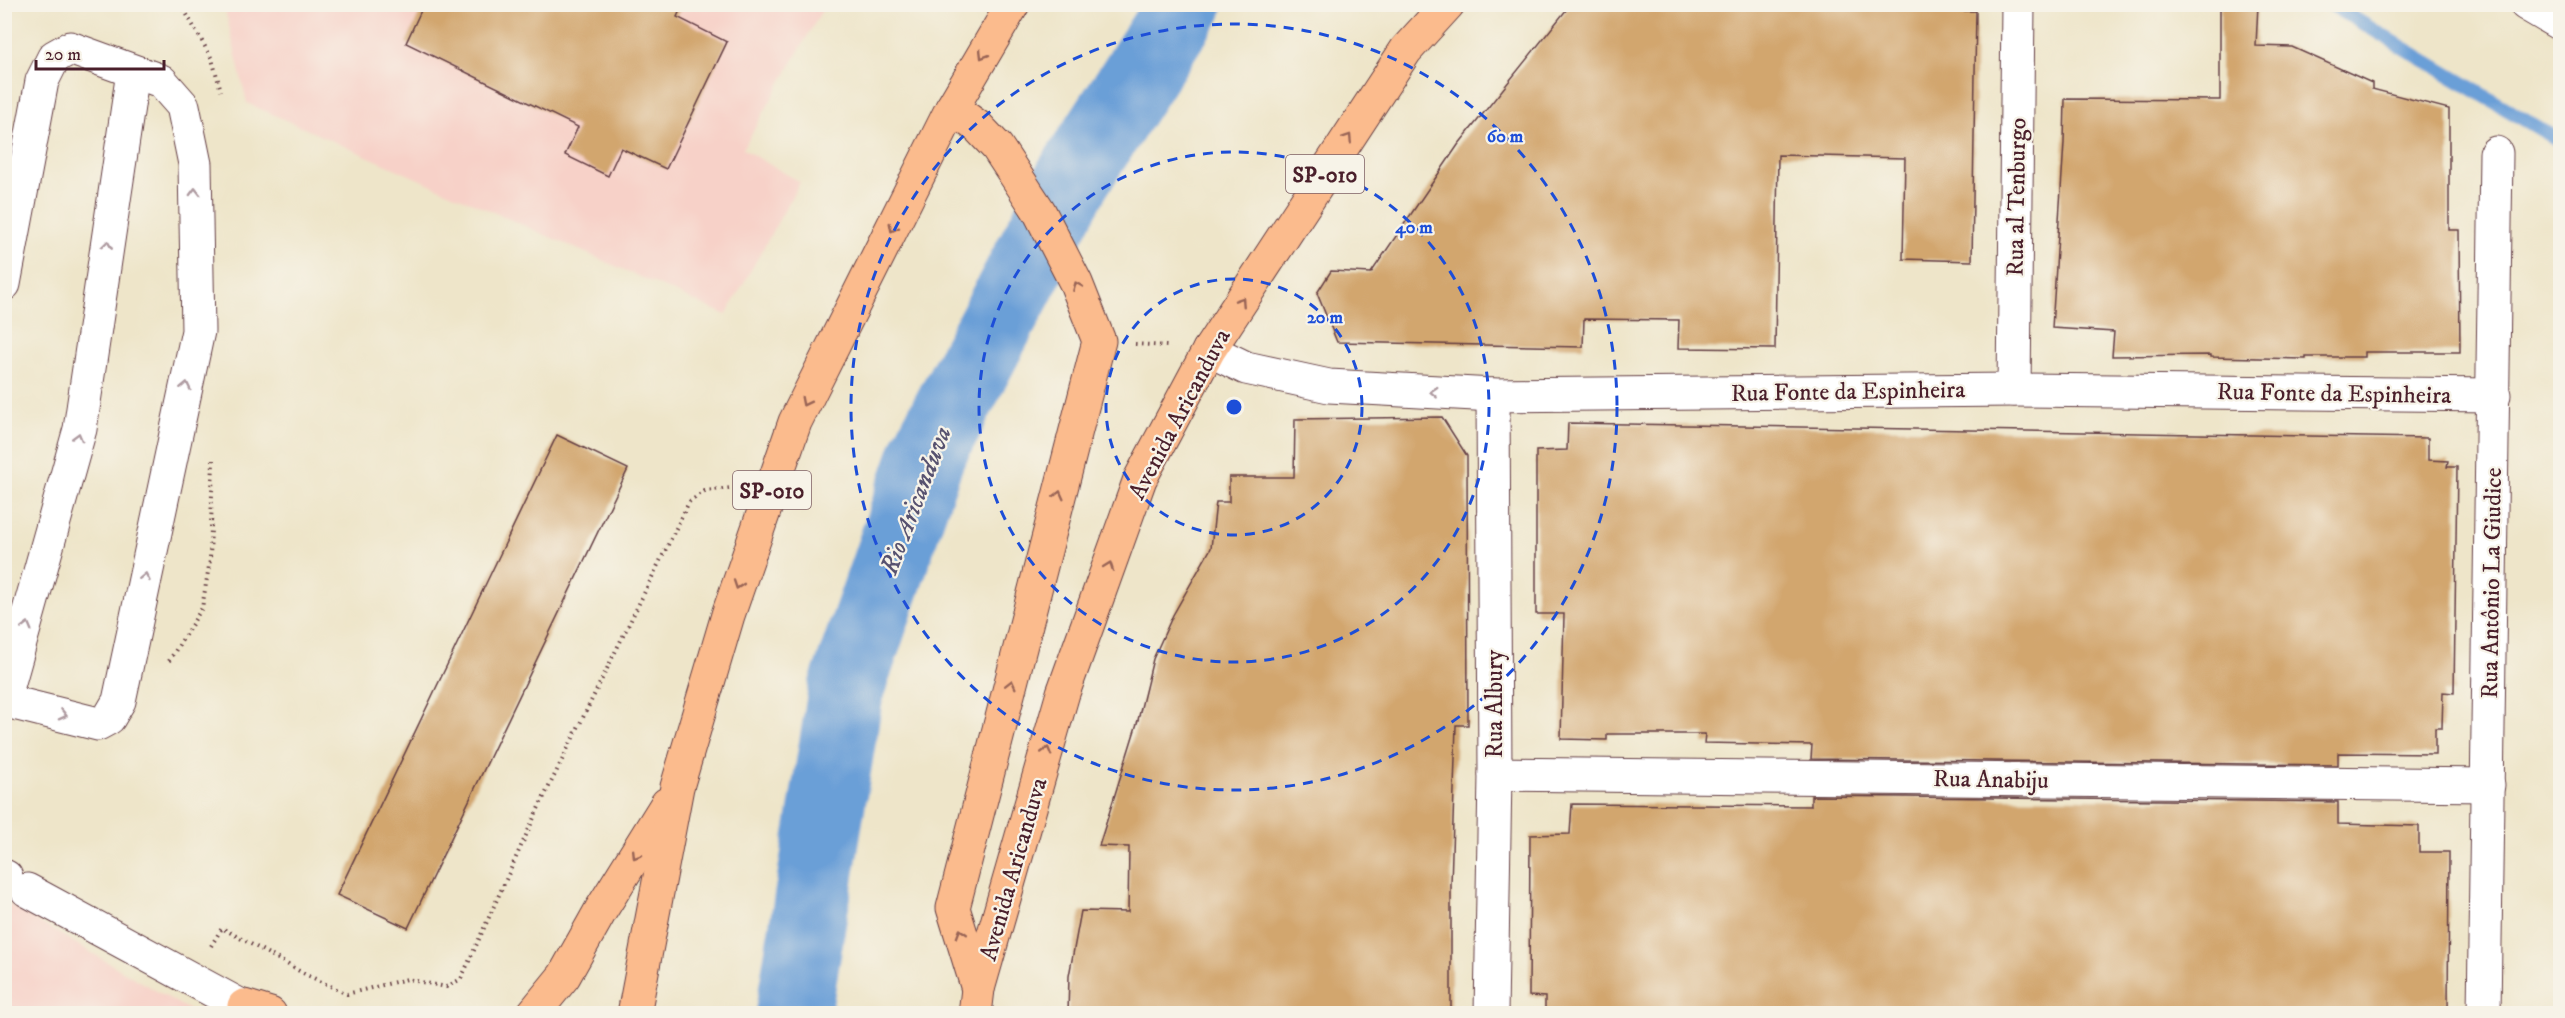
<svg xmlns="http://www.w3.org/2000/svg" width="2565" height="1018" font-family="'IM FELL DW Pica',serif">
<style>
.built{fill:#f7d1c8}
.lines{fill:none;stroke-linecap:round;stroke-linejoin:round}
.stream{stroke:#6b9fd7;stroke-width:14}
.river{stroke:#6b9fd7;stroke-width:76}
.building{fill:#d2a66e}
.minor-casing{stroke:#633d43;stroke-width:35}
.highway-casing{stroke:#633d43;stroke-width:35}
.path{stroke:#633d43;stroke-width:4;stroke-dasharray:1.5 4.5;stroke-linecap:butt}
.minor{stroke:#fff;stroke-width:33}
.highway{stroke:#fbbb8d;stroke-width:33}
.oneway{stroke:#9a6557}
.oneway2{stroke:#ae9aa0}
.ring{fill:none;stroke:#1d4ed8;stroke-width:3;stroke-dasharray:10 8}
.labels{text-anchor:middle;stroke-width:4.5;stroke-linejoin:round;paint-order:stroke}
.shield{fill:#f7f3e8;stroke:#7e5f64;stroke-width:1.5}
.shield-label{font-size:22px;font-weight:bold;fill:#4a1f2b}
.street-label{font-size:24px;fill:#4a1f2b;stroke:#f7f3e8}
.water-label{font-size:26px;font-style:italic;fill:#575270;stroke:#f7f3e8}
.centre{fill:#1d4ed8;stroke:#f7f3e8;stroke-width:3}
.ring-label{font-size:18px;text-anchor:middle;font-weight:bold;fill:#1d4ed8;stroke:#f7f3e8;stroke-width:4.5;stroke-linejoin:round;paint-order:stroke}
</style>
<rect width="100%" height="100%" fill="#f7f3e8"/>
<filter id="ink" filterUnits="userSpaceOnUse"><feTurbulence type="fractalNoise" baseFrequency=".0167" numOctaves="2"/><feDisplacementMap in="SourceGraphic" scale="12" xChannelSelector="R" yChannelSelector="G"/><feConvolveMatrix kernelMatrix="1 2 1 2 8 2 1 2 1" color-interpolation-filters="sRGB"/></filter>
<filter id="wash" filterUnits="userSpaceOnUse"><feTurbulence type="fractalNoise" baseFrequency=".008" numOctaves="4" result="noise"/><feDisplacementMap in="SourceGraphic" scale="24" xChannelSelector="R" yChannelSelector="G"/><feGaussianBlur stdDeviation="1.35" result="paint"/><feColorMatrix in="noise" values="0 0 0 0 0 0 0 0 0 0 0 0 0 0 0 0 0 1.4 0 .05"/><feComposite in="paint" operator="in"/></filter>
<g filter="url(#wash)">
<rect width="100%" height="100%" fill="#eee5c9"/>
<g class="built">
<polygon points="224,5 825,5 743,149 800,182 726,315 247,103"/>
<polygon points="5,902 194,1013 5,1013"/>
</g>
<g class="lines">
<polyline class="stream" points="2330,4 2560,141"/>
<polyline class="river" points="793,1014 846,690 928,453 1073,178 1185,4"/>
</g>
<g id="blocks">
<g class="building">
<polygon points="424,4 683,4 677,17 727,42 666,169 621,148 608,176 565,155 578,127 406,43"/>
<polygon points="1571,4 1949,4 1949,11 1976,11 1972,261 1903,259 1905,158 1778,155 1775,349 1678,348 1679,320 1584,319 1583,347 1337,342 1317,293 1331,271 1371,273 1458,145"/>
<polygon points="2220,4 2258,4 2256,46 2292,47 2372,83 2372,89 2449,109 2449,230 2459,230 2460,352 2365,352 2365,357 2306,357 2306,359 2211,357 2211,355 2112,356 2114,332 2052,328 2064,143 2065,99 2220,100"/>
<polygon points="1442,417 1467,456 1468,725 1456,725 1451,885 1451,1014 1068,1014 1069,976 1081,911 1128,912 1129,847 1099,846 1138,720 1153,659 1173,615 1211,548 1216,502 1229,502 1229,477 1294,477 1295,419"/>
<polygon points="1568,423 2428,438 2428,460 2448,461 2447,467 2457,467 2454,693 2443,692 2442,728 2435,728 2435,754 2338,753 2338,765 1811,759 1812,745 1704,743 1705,734 1607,734 1607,740 1561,739 1564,614 1536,614 1536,451 1567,450"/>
<polygon points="557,435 628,469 408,928 337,895"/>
<polygon points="1811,796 2338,802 2338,824 2419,826 2419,852 2449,852 2448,1014 2276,1014 2276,1011 2206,1011 2206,1014 1545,1014 1545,997 1529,996 1530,835 1570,834 1572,804 1811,806"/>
</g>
</g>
</g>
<g filter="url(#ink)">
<use href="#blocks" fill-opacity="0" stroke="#633d43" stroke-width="1.5"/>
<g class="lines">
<defs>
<g id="minor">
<polyline points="2526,4 2560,24"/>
<polyline points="4,284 42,81 54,57 70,48 161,81 183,106 195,164 198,331 119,701 109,718 98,724 6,701"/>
<polyline points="1209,350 1246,368 1329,386 1493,395 2014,390 2494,395"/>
<polyline points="2014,390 2018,4"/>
<polyline points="4,700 80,429 133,72"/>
<polyline points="1495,774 2488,785"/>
<polyline points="4,876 6,877"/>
<polyline points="27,890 256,1014"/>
<polyline points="1491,1014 1495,774 1493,395"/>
<polyline points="2484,1014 2496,153"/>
</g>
<g id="highway">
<polyline points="952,108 978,127 997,147 1039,211 1076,283 1099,341 953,908 978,989"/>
<polyline points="244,1006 270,1014"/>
<polyline points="533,1014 564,976 601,910 667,804"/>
<polyline points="634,1014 677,787 728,615 795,422 952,108 1013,4"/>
<polyline points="975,1014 978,989 1063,693 1140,479 1209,350 1406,50 1448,4"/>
</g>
</defs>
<use href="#minor" class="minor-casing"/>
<use href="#highway" class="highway-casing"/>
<g class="path">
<polyline points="181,4 212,59 221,91"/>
<polyline points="1135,344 1167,346"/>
<polyline points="169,661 202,608 210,560 213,460"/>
<polyline points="211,946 222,928 303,973 347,994 407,979 446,987 461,979 537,811 689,502 705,491 731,488"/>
</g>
<use href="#minor" class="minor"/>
<use href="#highway" class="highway"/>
</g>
<defs><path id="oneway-chevron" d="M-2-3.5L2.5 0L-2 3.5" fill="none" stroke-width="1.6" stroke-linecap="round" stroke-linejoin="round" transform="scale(1.5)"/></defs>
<g class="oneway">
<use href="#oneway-chevron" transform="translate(983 55) rotate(121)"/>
<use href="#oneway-chevron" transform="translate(1348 138) rotate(-57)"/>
<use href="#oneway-chevron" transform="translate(893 228) rotate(117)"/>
<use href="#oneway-chevron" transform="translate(1077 286) rotate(-113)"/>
<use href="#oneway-chevron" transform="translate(1241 301) rotate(-57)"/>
<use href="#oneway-chevron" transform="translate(805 402) rotate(117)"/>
<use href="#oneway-chevron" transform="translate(1059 495) rotate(-76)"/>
<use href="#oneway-chevron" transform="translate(1109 566) rotate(-70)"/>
<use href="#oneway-chevron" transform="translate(738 585) rotate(109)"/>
<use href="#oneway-chevron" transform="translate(1011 684) rotate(-76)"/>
<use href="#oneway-chevron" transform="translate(1047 751) rotate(-74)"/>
<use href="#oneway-chevron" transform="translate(636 855) rotate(122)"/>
<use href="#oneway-chevron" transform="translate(961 933) rotate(-107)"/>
</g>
<g class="oneway2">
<use href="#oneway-chevron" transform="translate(195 192) rotate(-91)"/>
<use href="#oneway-chevron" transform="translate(107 245) rotate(-82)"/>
<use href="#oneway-chevron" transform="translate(186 386) rotate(-78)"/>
<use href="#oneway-chevron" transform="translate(1434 392) rotate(-177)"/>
<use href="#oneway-chevron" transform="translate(78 437) rotate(-75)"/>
<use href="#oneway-chevron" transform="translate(145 577) rotate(-78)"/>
<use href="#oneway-chevron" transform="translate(27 626) rotate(-75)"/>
<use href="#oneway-chevron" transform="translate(63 715) rotate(14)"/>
</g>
</g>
<g class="ring">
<circle cx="1234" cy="407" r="128"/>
<circle cx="1234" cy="407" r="255"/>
<circle cx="1234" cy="407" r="383"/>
</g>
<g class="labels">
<g class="shield">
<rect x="1286" y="155" width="78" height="38" rx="4.5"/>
<rect x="733" y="471" width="78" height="38" rx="4.5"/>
</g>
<g class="shield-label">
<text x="1325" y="182">SP-010</text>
<text x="772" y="498">SP-010</text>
</g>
<g class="street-label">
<text transform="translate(2016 197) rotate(-89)" y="8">Rua al Tenburgo</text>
<text transform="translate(1848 391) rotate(-1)" y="8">Rua Fonte da Espinheira</text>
<text transform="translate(2334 393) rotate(1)" y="8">Rua Fonte da Espinheira</text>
<text transform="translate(1179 414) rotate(-62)" y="8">Avenida Aricanduva</text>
<text transform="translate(2491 583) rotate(-89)" y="8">Rua Antônio La Giudice</text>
<text transform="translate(1494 704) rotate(-90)" y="8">Rua Albury</text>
<text transform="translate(1991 779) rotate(1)" y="8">Rua Anabiju</text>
<text transform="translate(1013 869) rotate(-74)" y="8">Avenida Aricanduva</text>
</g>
<g class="water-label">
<text transform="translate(915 500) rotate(-69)" y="9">Rio Aricanduva</text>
</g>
</g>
<circle cx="1234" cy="407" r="9" class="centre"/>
<g class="ring-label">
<text x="1505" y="142">60 m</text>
<text x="1414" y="233">40 m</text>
<text x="1325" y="323">20 m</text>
</g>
<rect width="2565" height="1018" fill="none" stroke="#f7f3e8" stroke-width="24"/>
<path d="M36 60v9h128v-9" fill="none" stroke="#4a1f2b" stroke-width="3"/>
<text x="45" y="60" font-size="18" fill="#4a1f2b" stroke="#f7f3e8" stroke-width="4.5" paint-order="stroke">20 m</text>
</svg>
